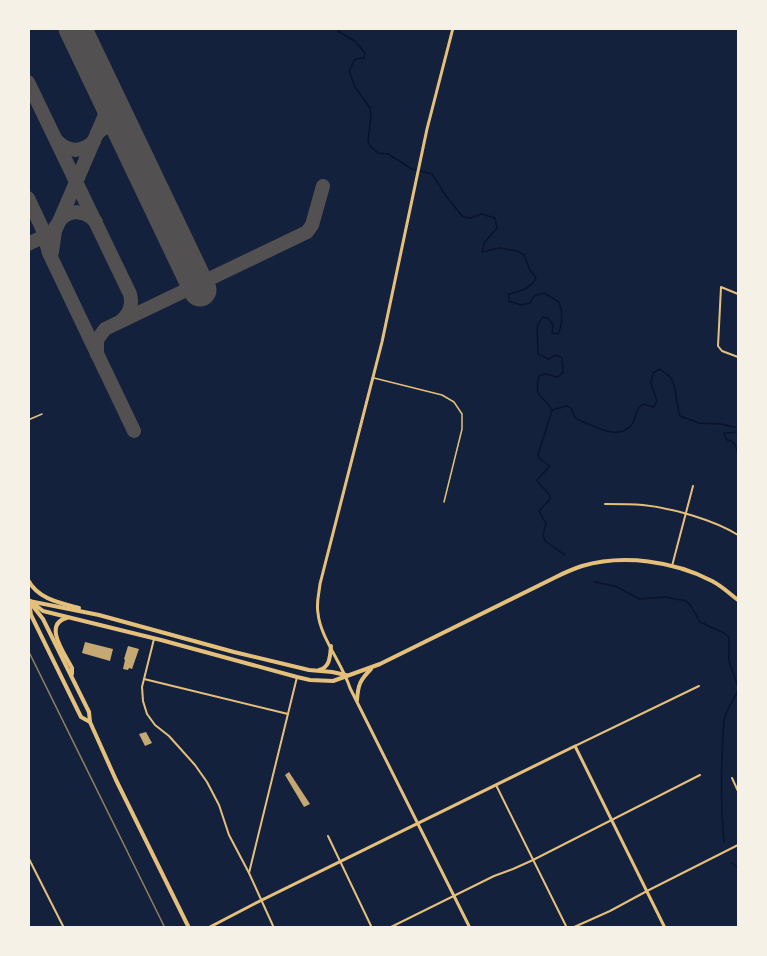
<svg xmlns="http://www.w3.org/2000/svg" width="767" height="956" font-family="'DM Sans',sans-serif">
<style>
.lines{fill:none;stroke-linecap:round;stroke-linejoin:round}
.stream{stroke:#0b132b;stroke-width:1.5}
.taxiway{stroke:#525050;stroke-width:14}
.runway{stroke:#525050;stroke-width:33}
.building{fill:#c6a872}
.service{stroke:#e5c07b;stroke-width:1.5}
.minor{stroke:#e5c07b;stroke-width:2}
.tertiary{stroke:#e5c07b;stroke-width:3}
.trunk{stroke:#e5c07b;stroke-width:4}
.rail{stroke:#918062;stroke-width:1.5}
</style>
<rect width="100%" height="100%" fill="#14213d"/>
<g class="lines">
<g class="stream">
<path d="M 337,28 L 338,31 L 356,42 L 365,53 L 364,58 L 355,59 L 349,71 L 355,87 L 370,108 L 371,115 L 368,141 L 370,146 L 378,153 L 388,154 L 412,169 L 432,174 L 446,196 L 463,217 L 471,218 L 481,214 L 495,218 L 497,228 L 484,243 L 482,252 L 499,248 L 517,251 L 524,255 L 529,268 L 536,278 C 530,289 521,291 509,294 L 509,301 L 521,305 L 530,303 L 534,296 L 544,293 L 559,302 C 563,313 563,323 558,334 L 552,333 L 553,325 L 548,318 L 543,317 L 537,326 L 538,354 L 549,359 L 556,355 L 562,358 L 563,372 L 558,377 L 545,374 L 539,376 C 533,399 544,395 552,410"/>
<path d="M 552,410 L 567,406 L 571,408 L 575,418 C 590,424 619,443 632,424 C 636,420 634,416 637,411 C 638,408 641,406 643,404 L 654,407 L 657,401 L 651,384 L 653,373 L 660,369 C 663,372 669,375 671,378 C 677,387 676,406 680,416 L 699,423 L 721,424 L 738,428"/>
<path d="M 552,411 L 538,454 L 540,459 L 550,466 L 537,480 C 539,486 547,490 550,496 L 549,500 L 539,511 L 546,524 L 543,535 L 545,541 L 565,555"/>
<path d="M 738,432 L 726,433 L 724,434 L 727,440 C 735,441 736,447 738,454"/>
<polyline points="594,582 615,586 640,599 665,597 686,601 691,606 700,622 724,633 729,637 729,661 738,687"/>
<path d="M 724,842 C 720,801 721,761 724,720 C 727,706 735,701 738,689"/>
<polyline points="732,863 738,868"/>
</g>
<g class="taxiway">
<path d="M 28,82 L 130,294 C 133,305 130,313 122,320"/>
<path d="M 97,134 C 107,122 119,126 127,138"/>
<path d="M 57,141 C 69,153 82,153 94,141"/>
<polyline points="28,198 42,228 49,253 134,431"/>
<path d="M 28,244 C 36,240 44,237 50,233 C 56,229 57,223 62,218 C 73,208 87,212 96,222"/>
<polyline points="52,252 55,231 108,108 108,102 106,94"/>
<polyline points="97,354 97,340 105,329 307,232 312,225 323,186"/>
</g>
<polyline class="runway" points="75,28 200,290"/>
</g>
<g class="building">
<polygon points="85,642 113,649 110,661 82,653"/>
<polygon points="128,646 139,649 132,669 129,668 128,670 123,669 125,660 124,659"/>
<polygon points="146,732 152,743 145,746 139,734"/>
<polygon points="289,772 310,804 304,807 285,775"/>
</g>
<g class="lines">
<g class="service">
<polyline points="374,378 442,395 454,402 462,414 462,429 444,502"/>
<polyline points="28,420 42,414"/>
</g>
<g class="minor">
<polyline points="738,294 721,287 718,346 722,351 738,357"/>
<path d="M 605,504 C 618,504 631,504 643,505 C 672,508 714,520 738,535"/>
<polyline points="672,566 693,486"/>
<polyline points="154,639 142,687 143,701 147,714 155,725 169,736 195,765 207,782 219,805 229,835 249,873 274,928"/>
<polyline points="144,679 288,714"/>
<polyline points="575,746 699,686"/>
<polyline points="732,778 738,791"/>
<polyline points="496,785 567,928"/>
<polyline points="328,836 372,928"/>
<polyline points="28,857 64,928"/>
<polyline points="249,873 297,677"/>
<polyline points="389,928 494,876 513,869 533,860 700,775"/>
<polyline points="572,928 610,911 647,891 738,845"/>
</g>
<g class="tertiary">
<path d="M 453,28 L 427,129 L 382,342 L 320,584 C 319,594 316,603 318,613 C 320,637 342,663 350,688 L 470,928"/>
<polyline points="208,928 254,904 575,746 665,928"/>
</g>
<g class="trunk">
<path d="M 28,580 C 38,599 60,603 79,608"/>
<path d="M 29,600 L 43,611 L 161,640 L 297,677 L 310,680 L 333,681 L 380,664 L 556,577 C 564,573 573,569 582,566 C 623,554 674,561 712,581 C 722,586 730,594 738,600"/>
<polyline points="29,601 99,615 234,652 309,670 332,672 346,675"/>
<polyline points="29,601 31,615 81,717 90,722"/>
<polyline points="32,605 43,619 89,712 90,722 116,780 189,928"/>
<path d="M 67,618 C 42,624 65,654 72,668 L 72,674"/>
<path d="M 319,670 C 330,667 330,657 331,646"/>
<path d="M 357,700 C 358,685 360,680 371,669"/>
</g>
<polyline class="rail" points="28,650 165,928"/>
</g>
<rect width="767" height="956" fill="none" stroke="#f6f1e7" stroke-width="60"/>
</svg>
